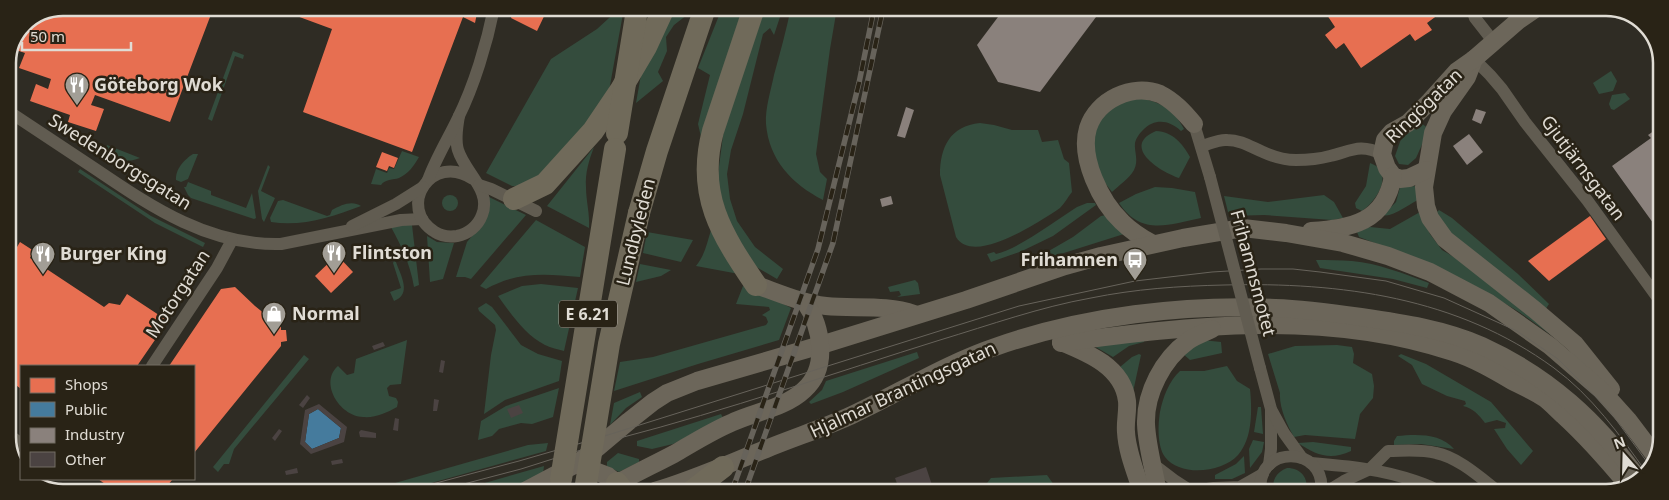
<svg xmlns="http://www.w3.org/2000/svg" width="1669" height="500" font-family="'Noto Sans',sans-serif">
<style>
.green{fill:#344c3d}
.shops{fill:#e76f51}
.public{fill:#457b9d}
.industry{fill:#8a817c}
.building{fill:#4b4342;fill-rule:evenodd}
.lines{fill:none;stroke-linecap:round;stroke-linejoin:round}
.street{stroke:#615c51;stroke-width:12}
.secondary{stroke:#6c665a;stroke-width:18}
.highway{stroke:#706a5a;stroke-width:22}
.tram{stroke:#67635b;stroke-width:1}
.rail-casing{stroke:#67635b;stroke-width:5.5}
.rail{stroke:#292316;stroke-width:4;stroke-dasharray:11;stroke-linecap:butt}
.street-bridge{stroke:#615c51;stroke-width:12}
.highway-bridge{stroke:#706a5a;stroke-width:22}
.labels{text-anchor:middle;stroke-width:5;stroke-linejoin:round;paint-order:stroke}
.shield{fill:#292316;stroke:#a9a49b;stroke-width:1}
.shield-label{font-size:16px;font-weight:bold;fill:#e0dcd4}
.poi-label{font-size:18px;font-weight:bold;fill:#e0dcd4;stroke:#292316;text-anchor:start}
.street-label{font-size:18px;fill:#e0dcd4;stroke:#292316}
.rim{fill:none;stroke:#e0dcd4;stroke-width:2.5}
</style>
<rect width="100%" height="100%" fill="#2f2c24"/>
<g class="green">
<polygon points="620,8 624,8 607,102 528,187 512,186 486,173 551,59 597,29"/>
<polygon points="671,8 696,8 674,25 666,37 667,51 658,72 663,81 636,103 642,69"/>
<polygon points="722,8 744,8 701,137 698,124 710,75 698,68"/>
<polygon points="765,8 783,8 774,35 770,28 763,34 743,114 731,150 727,174 730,199 737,221 755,247 783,269 777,279 758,268 744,255 732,235 717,182 724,128"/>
<path d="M 791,8 L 837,8 L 830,49 L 816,154 L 820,172 L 827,179 L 823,200 C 792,184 769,160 766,124 C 765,108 771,90 774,75 C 780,53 786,31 791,8 Z"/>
<polygon points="233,51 244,55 243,59 235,56 212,121 208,119"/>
<polygon points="1611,71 1617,81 1613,91 1599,94 1593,83"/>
<polygon points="1625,93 1630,99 1614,110 1611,109 1609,104 1612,95"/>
<path d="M 1139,97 C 1162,104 1172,107 1184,129 L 1181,131 C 1169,120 1155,118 1143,130 C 1140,133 1136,138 1135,143 C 1134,152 1139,160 1134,170 C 1129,179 1119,185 1112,192 L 1102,179 L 1093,150 L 1095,127 L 1107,108 Z"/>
<path d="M 980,123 L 994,125 L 1012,130 L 1038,130 L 1042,142 L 1058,140 L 1064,159 L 1069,163 L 1072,192 C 1068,197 1064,204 1060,208 C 1055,212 1049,215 1043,219 C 1025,230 972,263 956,237 L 940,175 C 940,147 950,126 980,123 Z"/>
<polygon points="1421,123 1429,129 1416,158 1408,165 1399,164 1395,156 1401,139"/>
<path d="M 1156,131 C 1173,132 1182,143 1190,157 L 1179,178 C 1160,172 1120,146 1156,131 Z"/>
<path d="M 107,145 L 140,158 C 127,163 115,162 104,153 Z"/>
<path d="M 594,147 C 589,160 585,173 586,187 C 586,201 590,214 589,228 L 547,206 Z"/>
<path d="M 402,151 L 419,157 C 414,166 408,174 399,178 C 393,180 385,179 381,185 L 371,184 L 376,169 L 387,173 L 389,168 L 394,169 Z"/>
<path d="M 193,154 L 198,154 L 188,179 L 181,182 L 176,180 C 175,169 185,159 193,154 Z"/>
<path d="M 1370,163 C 1396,172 1376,202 1362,211 L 1356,208 L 1355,203 L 1366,186 Z"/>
<polygon points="268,165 270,167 261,191 275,198 264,222 262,219 258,191"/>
<polygon points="80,169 151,216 205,243 203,247 155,223 78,172"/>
<polygon points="188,182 211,191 211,195 246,208 252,193 256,218 254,219 191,198 188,195 184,187 186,187"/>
<path d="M 1417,186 L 1418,200 C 1409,204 1392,218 1383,215 L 1396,202 L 1400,187 Z"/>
<path d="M 1155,187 L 1172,188 L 1195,192 L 1201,218 C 1168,225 1141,236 1119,203 L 1136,194 Z"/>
<polygon points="1324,195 1334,202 1343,218 1332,220 1264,215 1229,216 1224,196 1268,202"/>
<circle cx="450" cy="203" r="8"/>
<polygon points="489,197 526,215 471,279 465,277 456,277 467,242 472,236"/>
<path d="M 283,200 L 327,216 L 330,215 L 332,210 C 341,205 352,200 361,206 C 332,217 302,227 271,222 L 270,218 L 278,201 Z"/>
<path d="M 1087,203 L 1095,203 L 1096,205 L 1053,236 L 1022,251 L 991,262 L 987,254 L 994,252 L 996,254 C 1020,248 1055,221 1077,207 Z"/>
<polygon points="1439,210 1452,218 1518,274 1549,304 1545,310 1456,241 1436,213"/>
<polygon points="1420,212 1430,234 1442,250 1473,268 1558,340 1519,312 1481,289 1388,248 1359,237 1357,232 1370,227 1390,229"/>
<polygon points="1106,215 1124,234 1048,258 1047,252 1073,237 1101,216"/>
<path d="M 536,220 L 585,247 L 580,277 C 546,274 518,271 486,289 L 480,286 Z"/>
<path d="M 402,225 L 412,225 L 419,285 L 414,287 C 410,264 402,247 391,227 Z"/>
<path d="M 711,230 L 739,274 L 696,266 C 705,255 707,243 711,230 Z"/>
<polygon points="647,232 693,240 681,262 643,253"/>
<polygon points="427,236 437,242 454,243 443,279 430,282"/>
<path d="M 1316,260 C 1328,260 1340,260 1352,261 C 1378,263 1404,274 1429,283 L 1427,288 L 1393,279 L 1320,268 Z"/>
<path d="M 394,261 L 396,262 C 401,276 412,294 394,301 L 390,292 L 401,288 L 393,263 Z"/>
<polygon points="640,264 671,270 661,276 636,282"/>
<polygon points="915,280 918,283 920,294 897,297 901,295 899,291 890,292 888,287"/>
<path d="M 541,284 L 578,288 L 564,351 C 558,349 551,348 545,345 C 525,335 511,314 498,296 L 522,286 Z"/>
<polygon points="743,286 756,290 791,308 779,340 698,364 614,391 620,362 653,357 766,325 768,322 766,317 762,315 770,310 769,307 736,304"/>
<polygon points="486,303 492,307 521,345 538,354 562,361 559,381 505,400 484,414 491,355 496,330 495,325 479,311 478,308"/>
<polygon points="1145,338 1144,342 1129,346 1113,357 1094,346"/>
<path d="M 407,340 L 401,384 L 390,385 L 387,388 L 389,396 L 396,398 L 398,402 L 397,407 C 386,413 376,418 363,417 C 339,416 319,382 338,366 L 347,375 L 354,373 L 356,359 Z"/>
<polygon points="1202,340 1221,342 1222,353 1190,360 1182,353"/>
<path d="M 1337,345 L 1352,347 L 1354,354 L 1353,363 L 1372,374 L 1374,386 L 1373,398 L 1360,414 L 1355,439 L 1305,435 L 1294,437 C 1287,425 1279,407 1280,393 L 1268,354 L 1295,346 Z"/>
<polygon points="917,352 919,358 843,392 811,404 809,402 822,390 826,381"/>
<polygon points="1139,354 1141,355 1133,392 1120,367 1132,357"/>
<path d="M 1401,354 L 1426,364 L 1491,402 L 1533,451 L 1521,465 L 1507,449 L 1494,429 L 1505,428 L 1506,423 L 1497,420 L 1485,423 C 1479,415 1473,408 1463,406 L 1466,404 L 1465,401 L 1447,396 L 1422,384 L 1412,365 L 1398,356 Z"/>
<polygon points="304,355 309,359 234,449 229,464 224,464 218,472 213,467"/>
<path d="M 1227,366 L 1237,381 L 1250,389 C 1252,409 1253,438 1238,455 C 1222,473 1180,477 1165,457 C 1157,446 1158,424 1160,412 C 1163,397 1169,381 1180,371 L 1204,371 Z"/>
<polygon points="559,388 553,417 532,424 521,423 499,429 492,436 478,440 481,421 506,406"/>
<polygon points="640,392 642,397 626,408 610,425 614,403"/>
<polygon points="1258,407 1261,407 1263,434 1254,432"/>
<polygon points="721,414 723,418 673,444 652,449 637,446 637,441"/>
<path d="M 1397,436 C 1416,434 1441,433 1454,449 L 1421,444 L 1394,445 L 1394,441 Z"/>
<polygon points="1253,440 1264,442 1262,452 1250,468 1249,449"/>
<path d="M 1313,442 L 1351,447 L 1351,451 C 1330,461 1316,455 1298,443 Z"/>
<polygon points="548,443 546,451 417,487 400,491 367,491 528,445"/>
<polygon points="618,453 639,459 639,462 619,472 607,466 607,462"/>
<polygon points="1244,456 1245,473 1232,479 1215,479 1215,475 1236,464"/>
<polygon points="544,466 543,474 509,491 457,491"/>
<path d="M 1287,468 C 1301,468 1309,478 1306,492 L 1274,492 C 1271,481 1276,472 1287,468 Z"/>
<polygon points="1047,475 1059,492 980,492 991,478"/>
</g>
<g class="shops">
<polygon points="63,8 182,8 210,17 170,122 95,95 91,105 104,109 96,131 68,122 70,115 30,101 36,84 48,89 51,79 19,68 25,53 13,49 23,25 26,26 27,22"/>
<polygon points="275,8 478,8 475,23 463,17 412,152 303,112 332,29"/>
<polygon points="515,8 548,8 537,31 511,18"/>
<polygon points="1334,9 1446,9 1427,23 1432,30 1415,41 1410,34 1361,68 1344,43 1336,49 1325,35 1335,27 1327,15"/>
<polygon points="382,152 398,158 394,168 389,166 387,171 376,167"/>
<polygon points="1590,216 1606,239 1549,281 1528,261"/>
<polygon points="8,241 17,247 20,242 34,251 30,258 104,307 109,303 120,305 127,294 168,321 137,366 21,366 21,389 8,379"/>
<polygon points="337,255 353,272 331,293 315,276"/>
<polygon points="235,287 255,306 281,327 281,330 286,330 287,341 281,342 281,346 194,453 194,366 169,366 221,289"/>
<polygon points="98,479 173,479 166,487 154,491 115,491"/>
</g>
<polygon class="public" points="318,409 341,428 339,438 312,449 305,442 309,414"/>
<g class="industry">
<polygon points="1004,9 1102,9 1040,92 998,82 977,45"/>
<polygon points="906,107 914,110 905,138 897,136"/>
<polygon points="1476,109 1486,112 1481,124 1472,120"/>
<polygon points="1661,126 1661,234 1612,166 1651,138 1648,135"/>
<polygon points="1469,134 1483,152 1467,165 1453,146"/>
<polygon points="891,196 893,204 882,207 880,199"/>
</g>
<g class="building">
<polygon points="1143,266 1144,270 1132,272 1132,268"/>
<polygon points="383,342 385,346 374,350 372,346"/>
<polygon points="441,360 445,361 443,373 439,372"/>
<polygon points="307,395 310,398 303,408 299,405"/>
<polygon points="434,399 439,400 437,411 433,411"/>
<path d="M 319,404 L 347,427 L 344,442 L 311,454 L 300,444 L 305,410 ZM 318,409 L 341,428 L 339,438 L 312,449 L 305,442 L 309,414 Z"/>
<polygon points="519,405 523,413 511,418 507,409"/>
<polygon points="395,418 399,419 398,431 393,430"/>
<polygon points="279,429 282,431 275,441 272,438"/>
<polygon points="361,430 376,433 376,438 360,437 359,432"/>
<polygon points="342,459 343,463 332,465 331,461"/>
<polygon points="926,467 932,485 912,492 900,492 895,478"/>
<polygon points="297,468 298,473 286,475 285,471"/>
</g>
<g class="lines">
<g class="street">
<polyline points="1472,9 1475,18 1493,41"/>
<polyline points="1474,59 1490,75 1502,89 1525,122 1587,200 1660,301"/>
<path d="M 8,111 C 37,130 67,150 97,170 C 153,208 210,246 281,244 L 401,220 L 422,219"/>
<path d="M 459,116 C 457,127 455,140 458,150 C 465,173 492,190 482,215 C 478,226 468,234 457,236 C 450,237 441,236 435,232 C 396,208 431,151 473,179"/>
<polyline points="1194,124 1210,177"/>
<path d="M 1202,146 C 1210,144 1219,139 1227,140 C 1241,140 1251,147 1263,152 C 1274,157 1285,160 1296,160 C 1308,160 1319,159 1330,156 C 1351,151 1360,143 1382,154"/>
<path d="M 428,180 C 436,158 448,139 458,118 C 474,86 487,43 494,8"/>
<polyline points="479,185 491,189 536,211"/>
<polyline points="352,226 396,204 423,187"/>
<polyline points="152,366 217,268 232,240"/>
<polyline points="1260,368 1271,409 1271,449 1269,465"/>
<polyline points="1272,411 1284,433 1302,458"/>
<polyline points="8,434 21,444"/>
<path d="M 1311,463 C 1347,466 1381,469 1415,481 C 1424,484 1433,487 1440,492"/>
<polyline points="1153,464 1174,480 1191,491"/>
<polyline points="1186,492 1214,488 1240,487 1263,474"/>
<path d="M 1261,492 C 1254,445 1327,444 1321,492"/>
<path d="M 1326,492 L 1344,481 L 1370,469 L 1388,451 C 1404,451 1420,449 1436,453 C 1458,457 1482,479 1499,492"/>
</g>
<g class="secondary">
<polyline points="1474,59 1467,77 1443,111 1433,133 1424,187 1426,206 1430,218 1445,239 1535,310 1575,344 1611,389"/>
<polyline points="1426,170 1409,178 1400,179 1393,176 1387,168 1382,154 1385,140 1392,132 1408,123 1430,101 1457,71 1474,59 1519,20 1535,9"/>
<path d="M 1311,231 C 1351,228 1385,223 1393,176"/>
<path d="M 1153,244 C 1142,238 1131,231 1122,222 C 1101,202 1079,158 1088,128 C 1097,100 1132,83 1160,94 C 1174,101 1184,112 1194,124"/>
<path d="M 756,285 C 779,293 801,303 826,306 C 854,309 886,304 914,314"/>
<path d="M 1061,342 C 1088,353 1123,367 1127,401 C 1128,411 1125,422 1126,432 C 1127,452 1136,473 1142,492"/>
<path d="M 1061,343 C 1190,325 1327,310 1453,352 C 1475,359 1495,371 1514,382 C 1524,387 1535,392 1544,398 C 1551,403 1557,410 1564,416 C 1587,437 1608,461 1628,485"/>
<polyline points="576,464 608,476 617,483"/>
<polyline points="525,491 576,464 591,453 629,421 653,402 667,393 697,381 821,345 966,300 1065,266 1101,256 1183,238 1243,228 1286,233 1343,243 1388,256 1430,272 1489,303 1550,346 1601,390 1628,420 1656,457"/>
<path d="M 603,491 C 626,478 651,466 674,454 C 693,443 712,431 731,423 C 754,412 785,408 804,390 C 829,368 822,327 805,302"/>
<path d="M 655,491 C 693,480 730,463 766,449 C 795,437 824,428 852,415 C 901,392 947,363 998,346 C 1084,316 1184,304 1275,308 C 1304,309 1333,313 1361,317 C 1402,323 1443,329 1482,346 C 1548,376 1598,421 1640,481"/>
<path d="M 1158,492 C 1154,470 1147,447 1146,424 C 1145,393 1163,359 1188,341 C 1195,336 1204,333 1212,329"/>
</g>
<g class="highway">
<path d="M 754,8 L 713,131 C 696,194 721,234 756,285"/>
<polyline points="514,199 545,184 593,131 620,91 646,47 664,8"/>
<polyline points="639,213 657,151 705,8"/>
<polyline points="617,483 623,491"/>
<polyline points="692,491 723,467"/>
</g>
<g class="tram">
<path d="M 620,438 C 728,410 834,373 940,340 C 990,325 1040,307 1091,298 C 1135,289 1179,286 1224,285 C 1341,282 1457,297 1554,368 C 1591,395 1620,435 1646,472"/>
<polyline points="406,491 519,461 595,439 1019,306 1135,281 1212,272 1261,269 1293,269 1320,272 1386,281 1444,298 1517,331 1558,359 1609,410 1650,466"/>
<polyline points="437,491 521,469 581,450"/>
</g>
<defs>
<g id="rail">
<polyline points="732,491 818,249 859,83 874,9"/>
<polyline points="745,491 833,243 883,9"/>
</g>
</defs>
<use href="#rail" class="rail-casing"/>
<use href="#rail" class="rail"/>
<polyline class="street-bridge" points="1210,177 1260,368"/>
<g class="highway-bridge">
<polyline points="617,133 636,16"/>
<polyline points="561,479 615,149"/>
<polyline points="586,484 609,344 639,213"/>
</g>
</g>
<defs>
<symbol id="restaurant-pin" viewBox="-11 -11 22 30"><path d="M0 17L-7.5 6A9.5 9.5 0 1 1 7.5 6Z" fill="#a29e96" stroke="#292316"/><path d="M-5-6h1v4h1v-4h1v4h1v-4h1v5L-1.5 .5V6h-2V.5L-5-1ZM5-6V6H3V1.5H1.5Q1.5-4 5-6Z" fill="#fff"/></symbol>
<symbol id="bus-pin" viewBox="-11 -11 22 30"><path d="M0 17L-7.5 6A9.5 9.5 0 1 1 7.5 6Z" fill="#a29e96" stroke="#292316"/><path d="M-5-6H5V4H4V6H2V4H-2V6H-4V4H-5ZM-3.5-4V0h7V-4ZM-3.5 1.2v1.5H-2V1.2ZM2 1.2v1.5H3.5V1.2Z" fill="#fff"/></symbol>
<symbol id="shop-pin" viewBox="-11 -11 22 30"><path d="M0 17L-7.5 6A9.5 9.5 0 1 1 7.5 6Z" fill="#a29e96" stroke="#292316"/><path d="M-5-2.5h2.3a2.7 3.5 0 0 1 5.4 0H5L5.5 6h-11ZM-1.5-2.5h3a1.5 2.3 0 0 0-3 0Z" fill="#fff"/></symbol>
</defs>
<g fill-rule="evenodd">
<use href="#restaurant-pin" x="63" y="71" width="28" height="38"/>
<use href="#restaurant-pin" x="320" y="239" width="28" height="38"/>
<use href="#restaurant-pin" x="29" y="240" width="28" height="38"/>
<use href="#bus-pin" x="1121" y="246" width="28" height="38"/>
<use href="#shop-pin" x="260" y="300" width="28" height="38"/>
</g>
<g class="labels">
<rect class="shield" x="559" y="300.5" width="58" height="27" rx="4"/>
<g class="shield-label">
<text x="588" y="320">E 6.21</text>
</g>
<g class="poi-label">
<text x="94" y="91">Göteborg Wok</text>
<text x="352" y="259">Flintston</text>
<text x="60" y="260">Burger King</text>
<text x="1118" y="266" text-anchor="end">Frihamnen</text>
<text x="292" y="320">Normal</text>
</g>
<g class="street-label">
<text transform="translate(1424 106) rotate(-44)" y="6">Ringögatan</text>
<text transform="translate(120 162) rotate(32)" y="6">Swedenborgsgatan</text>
<text transform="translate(1583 168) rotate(53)" y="6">Gjutjärnsgatan</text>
<text transform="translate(636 232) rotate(-76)" y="6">Lundbyleden</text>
<text transform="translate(1253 273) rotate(75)" y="6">Frihamnsmotet</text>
<text transform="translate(178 294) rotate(-57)" y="6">Motorgatan</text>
<text transform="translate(903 390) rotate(-25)" y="6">Hjalmar Brantingsgatan</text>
</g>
</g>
<path d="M0 0H1669V500H0ZM63 16H1606A47 47 0 0 1 1653 63V437A47 47 0 0 1 1606 484H63A47 47 0 0 1 16 437V63A47 47 0 0 1 63 16Z" fill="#292316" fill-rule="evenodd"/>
<path class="rim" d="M63 16H1606A47 47 0 0 1 1653 63V437A47 47 0 0 1 1606 484H63A47 47 0 0 1 16 437V63A47 47 0 0 1 63 16Z"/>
<rect x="20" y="365" width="175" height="115" fill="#292316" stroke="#726d62"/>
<rect x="30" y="378" width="25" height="15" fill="#e76f51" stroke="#726d62"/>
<text x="65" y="390" font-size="15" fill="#e0dcd4">Shops</text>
<rect x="30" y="402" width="25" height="15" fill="#457b9d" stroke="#726d62"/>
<text x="65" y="415" font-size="15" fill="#e0dcd4">Public</text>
<rect x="30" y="428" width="25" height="15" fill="#8a817c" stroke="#726d62"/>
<text x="65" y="440" font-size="15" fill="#e0dcd4">Industry</text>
<rect x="30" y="452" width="25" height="15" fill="#4b4342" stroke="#726d62"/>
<text x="65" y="465" font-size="15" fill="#e0dcd4">Other</text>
<g transform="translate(1624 455) rotate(340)" stroke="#292316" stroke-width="4" paint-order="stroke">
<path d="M0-4L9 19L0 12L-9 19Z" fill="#e0dcd4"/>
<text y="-8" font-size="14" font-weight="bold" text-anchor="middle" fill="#e0dcd4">N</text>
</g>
<path d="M22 42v8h109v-8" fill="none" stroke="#e0dcd4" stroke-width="2.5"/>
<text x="30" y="42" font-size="15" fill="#e0dcd4" stroke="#292316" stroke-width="4" paint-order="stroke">50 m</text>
</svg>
